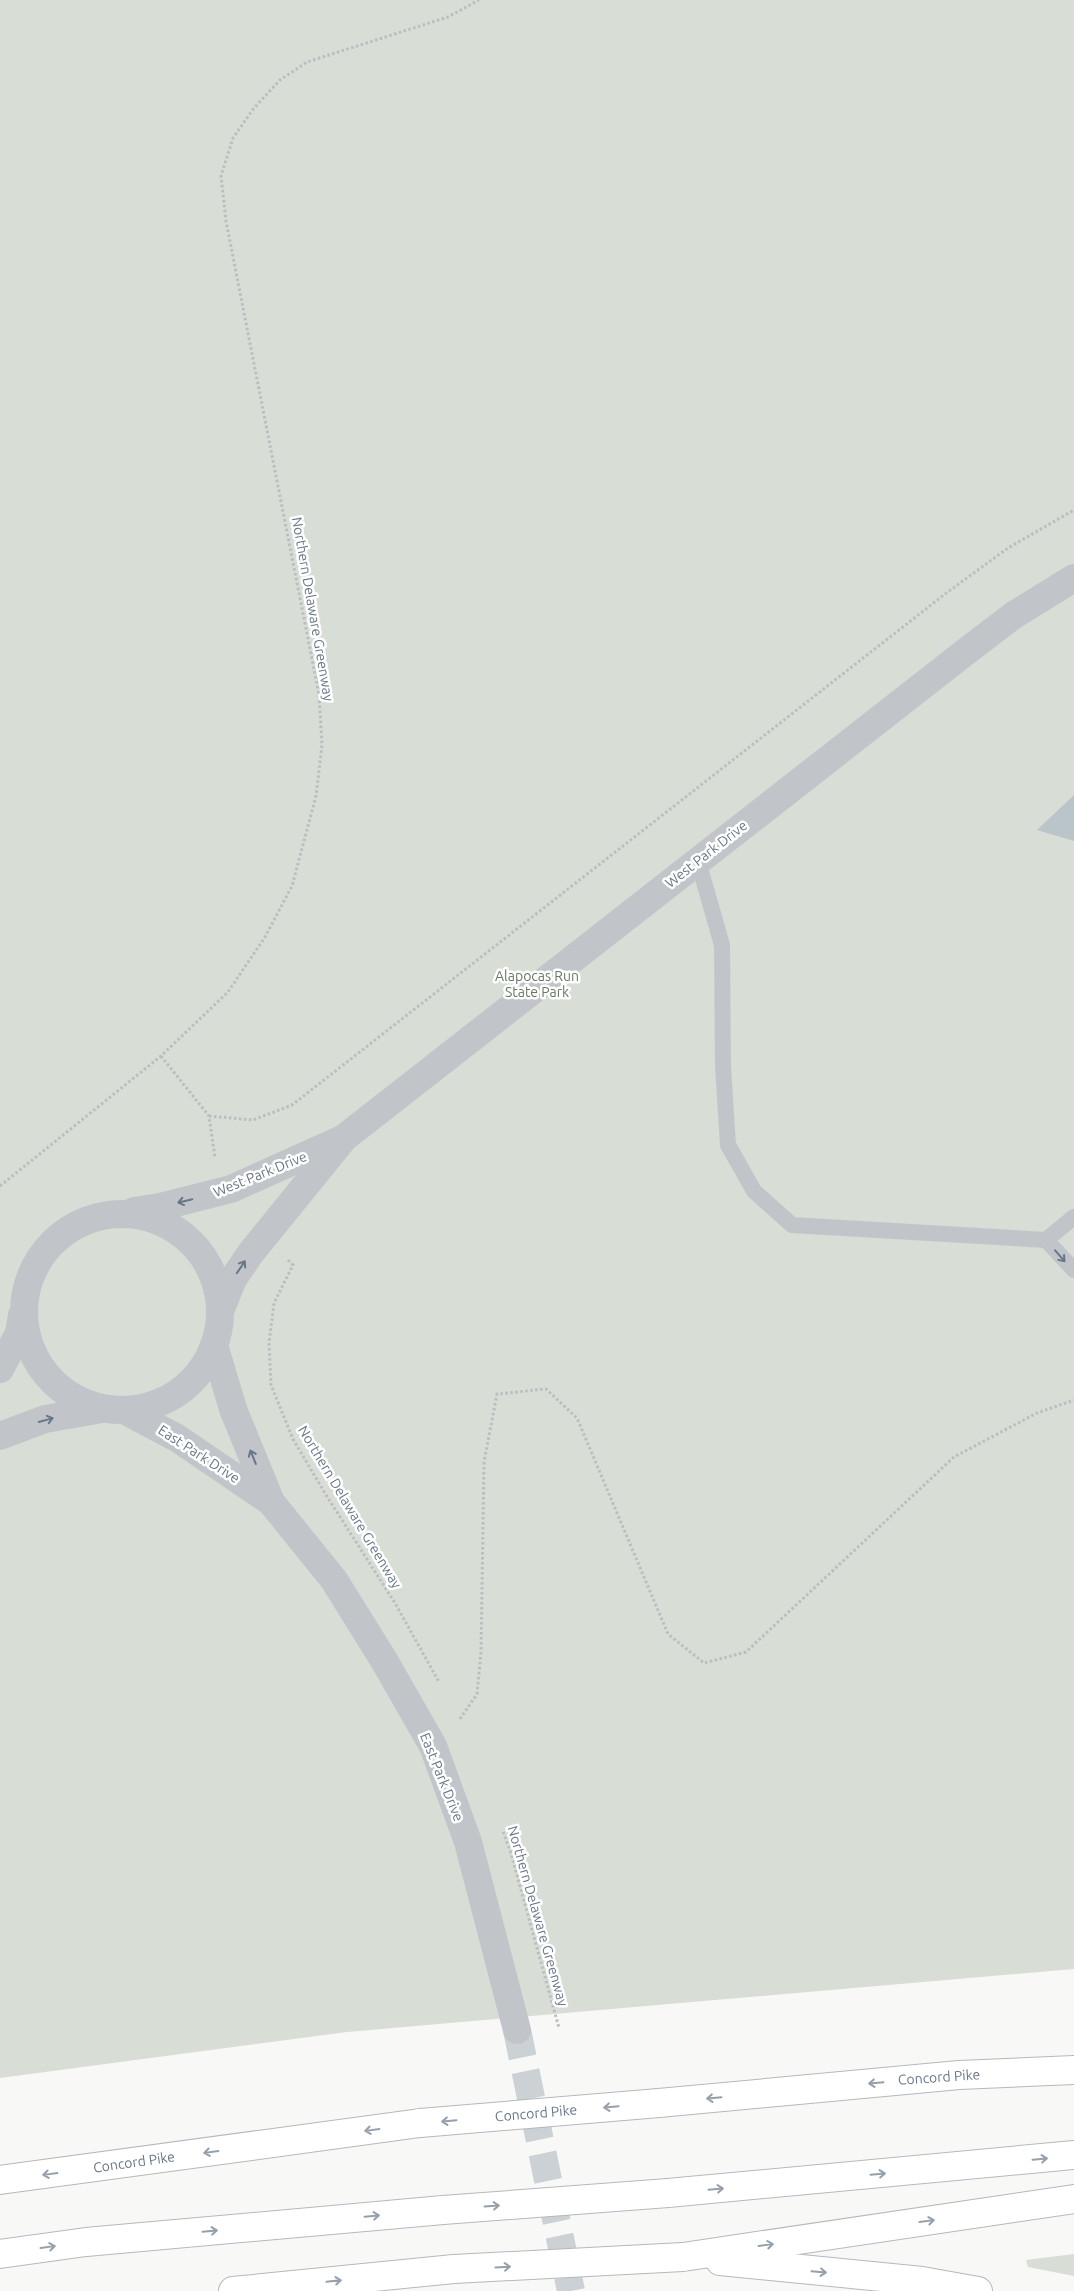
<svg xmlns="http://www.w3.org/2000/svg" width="1074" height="2291" font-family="Ubuntu,sans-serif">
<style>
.green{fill:#d8ddd5}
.water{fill:#bac5ca}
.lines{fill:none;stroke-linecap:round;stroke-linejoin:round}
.tertiary-tunnel{stroke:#ccd1d5;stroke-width:28;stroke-dasharray:28 14;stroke-linecap:butt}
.primary-casing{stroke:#b5b9be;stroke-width:30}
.trunk-casing{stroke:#b5b8bc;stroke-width:30}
.path{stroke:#bbbec1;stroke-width:3;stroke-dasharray:2.5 2.5;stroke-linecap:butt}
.service{stroke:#c1c5ca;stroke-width:16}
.tertiary{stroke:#c1c5ca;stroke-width:28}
.primary{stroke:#fff;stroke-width:28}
.trunk{stroke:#fff;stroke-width:28}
.primary-bridge-casing{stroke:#b5b9be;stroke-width:30;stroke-linecap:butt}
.trunk-bridge-casing{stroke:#b5b8bc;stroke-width:30;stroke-linecap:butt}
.primary-bridge{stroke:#fff;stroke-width:28}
.trunk-bridge{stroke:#fff;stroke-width:28}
.oneway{stroke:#677787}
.oneway2{stroke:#95a0ab}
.labels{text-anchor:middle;stroke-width:5;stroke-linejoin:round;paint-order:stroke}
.street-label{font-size:14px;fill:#677787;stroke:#fff}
.park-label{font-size:14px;fill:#667962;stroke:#fff}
</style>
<rect width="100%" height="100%" fill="#f8f8f6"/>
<g class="green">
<polygon points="0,0 1074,0 1074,1969 347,2032 0,2078"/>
<polygon points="1074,2254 1074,2276 1028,2267 1026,2260"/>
</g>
<polygon class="water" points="1074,795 1074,841 1037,830"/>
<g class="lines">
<polyline class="tertiary-tunnel" points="517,2030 571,2291"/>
<defs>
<g id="primary">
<polyline points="668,2193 1074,2155"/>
<polyline points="0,2254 86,2242 443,2210"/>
</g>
<g id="trunk">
<polyline points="659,2103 959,2075 1074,2070"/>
<polyline points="0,2180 420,2123"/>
<polyline points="683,2257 1074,2199"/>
<polyline points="720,2261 922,2281 978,2291"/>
<polyline points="233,2291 454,2269"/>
</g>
</defs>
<use href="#primary" class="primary-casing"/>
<use href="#trunk" class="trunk-casing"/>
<g class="path">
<polyline points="161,1056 209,1116 215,1158"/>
<polyline points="209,1116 253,1120 292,1105 945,594 1008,548 1074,510"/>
<polyline points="0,1186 161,1056 228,992 265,937 292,886 316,796 322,745 319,695 226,221 221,176 233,138 254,108 280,80 307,62 448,17 479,0"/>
<polyline points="288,1260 293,1265 274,1303 269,1343 271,1385 293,1439 326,1495 395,1603 439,1682"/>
<polyline points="460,1719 477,1694 481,1652 484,1462 497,1394 546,1389 577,1418 668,1634 704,1663 746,1652 954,1457 1037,1413 1074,1400"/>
<polyline points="503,1832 510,1850 559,2028"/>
</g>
<g class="service">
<polyline points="698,861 722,945 723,1066 728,1145 754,1191 792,1225 1046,1240 1074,1217"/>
<polyline points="1046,1240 1074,1270"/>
</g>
<g class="tertiary">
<polyline points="134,1211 160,1207 231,1189 340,1140"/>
<circle cx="122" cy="1312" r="98"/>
<polyline points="220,1311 233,1279 250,1254 344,1138 968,650 1014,615 1074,578"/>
<polyline points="214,1345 233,1409 271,1502 334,1580 385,1662 433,1746 468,1842 517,2030"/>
<polyline points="0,1369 19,1333 22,1315"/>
<polyline points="124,1410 177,1438 271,1502"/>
<polyline points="0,1436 45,1419 102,1409"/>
</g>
<use href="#primary" class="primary"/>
<use href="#trunk" class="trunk"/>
<defs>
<polyline id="primary-bridge" points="443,2210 668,2193"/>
<g id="trunk-bridge">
<polyline points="420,2123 659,2103"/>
<polyline points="454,2269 683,2257"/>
</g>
</defs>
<use href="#primary-bridge" class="primary-bridge-casing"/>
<use href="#trunk-bridge" class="trunk-bridge-casing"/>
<use href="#primary-bridge" class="primary-bridge"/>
<use href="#trunk-bridge" class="trunk-bridge"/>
</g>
<defs><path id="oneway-shaft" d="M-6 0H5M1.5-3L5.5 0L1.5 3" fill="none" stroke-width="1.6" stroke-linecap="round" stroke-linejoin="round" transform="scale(1.25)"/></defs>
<g class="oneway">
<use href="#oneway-shaft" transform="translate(185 1201) rotate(167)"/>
<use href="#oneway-shaft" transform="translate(1060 1256) rotate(49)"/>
<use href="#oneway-shaft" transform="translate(241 1267) rotate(-56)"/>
<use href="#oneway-shaft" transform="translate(46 1420) rotate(-15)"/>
<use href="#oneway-shaft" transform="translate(253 1457) rotate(-112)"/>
</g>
<g class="oneway2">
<use href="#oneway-shaft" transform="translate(876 2083) rotate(175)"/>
<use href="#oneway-shaft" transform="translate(714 2098) rotate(175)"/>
<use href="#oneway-shaft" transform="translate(611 2107) rotate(175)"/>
<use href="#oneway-shaft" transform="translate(449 2121) rotate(175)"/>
<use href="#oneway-shaft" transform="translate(372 2130) rotate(172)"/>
<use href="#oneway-shaft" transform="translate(211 2152) rotate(172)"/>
<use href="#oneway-shaft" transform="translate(1040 2159) rotate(-5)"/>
<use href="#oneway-shaft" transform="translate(50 2174) rotate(172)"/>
<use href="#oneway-shaft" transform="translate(878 2174) rotate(-5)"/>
<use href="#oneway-shaft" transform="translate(716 2189) rotate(-5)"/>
<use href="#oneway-shaft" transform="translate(492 2206) rotate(-4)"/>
<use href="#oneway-shaft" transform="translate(372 2216) rotate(-5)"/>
<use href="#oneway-shaft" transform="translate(927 2221) rotate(-8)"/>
<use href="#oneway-shaft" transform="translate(210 2231) rotate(-5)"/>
<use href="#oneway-shaft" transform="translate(766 2245) rotate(-8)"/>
<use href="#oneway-shaft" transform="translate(48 2247) rotate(-8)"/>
<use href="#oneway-shaft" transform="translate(503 2267) rotate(-3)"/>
<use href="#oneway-shaft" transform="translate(819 2272) rotate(5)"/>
<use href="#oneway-shaft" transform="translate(334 2281) rotate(-6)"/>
</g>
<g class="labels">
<g class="street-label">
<text transform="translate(313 609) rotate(80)" y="5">Northern Delaware Greenway</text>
<text transform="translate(706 854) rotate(-38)" y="5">West Park Drive</text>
<text transform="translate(260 1174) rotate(-22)" y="5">West Park Drive</text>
<text transform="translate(199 1454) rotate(33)" y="5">East Park Drive</text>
<text transform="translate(350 1507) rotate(59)" y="5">Northern Delaware Greenway</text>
<text transform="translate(442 1777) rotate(68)" y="5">East Park Drive</text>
<text transform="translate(538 1916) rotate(74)" y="5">Northern Delaware Greenway</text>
<text transform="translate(939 2077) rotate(-4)" y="5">Concord Pike</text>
<text transform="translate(536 2113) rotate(-5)" y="5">Concord Pike</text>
<text transform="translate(134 2162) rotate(-8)" y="5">Concord Pike</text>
</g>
<g class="park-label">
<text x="537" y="981">Alapocas Run<tspan x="537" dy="16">State Park</tspan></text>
</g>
</g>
</svg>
